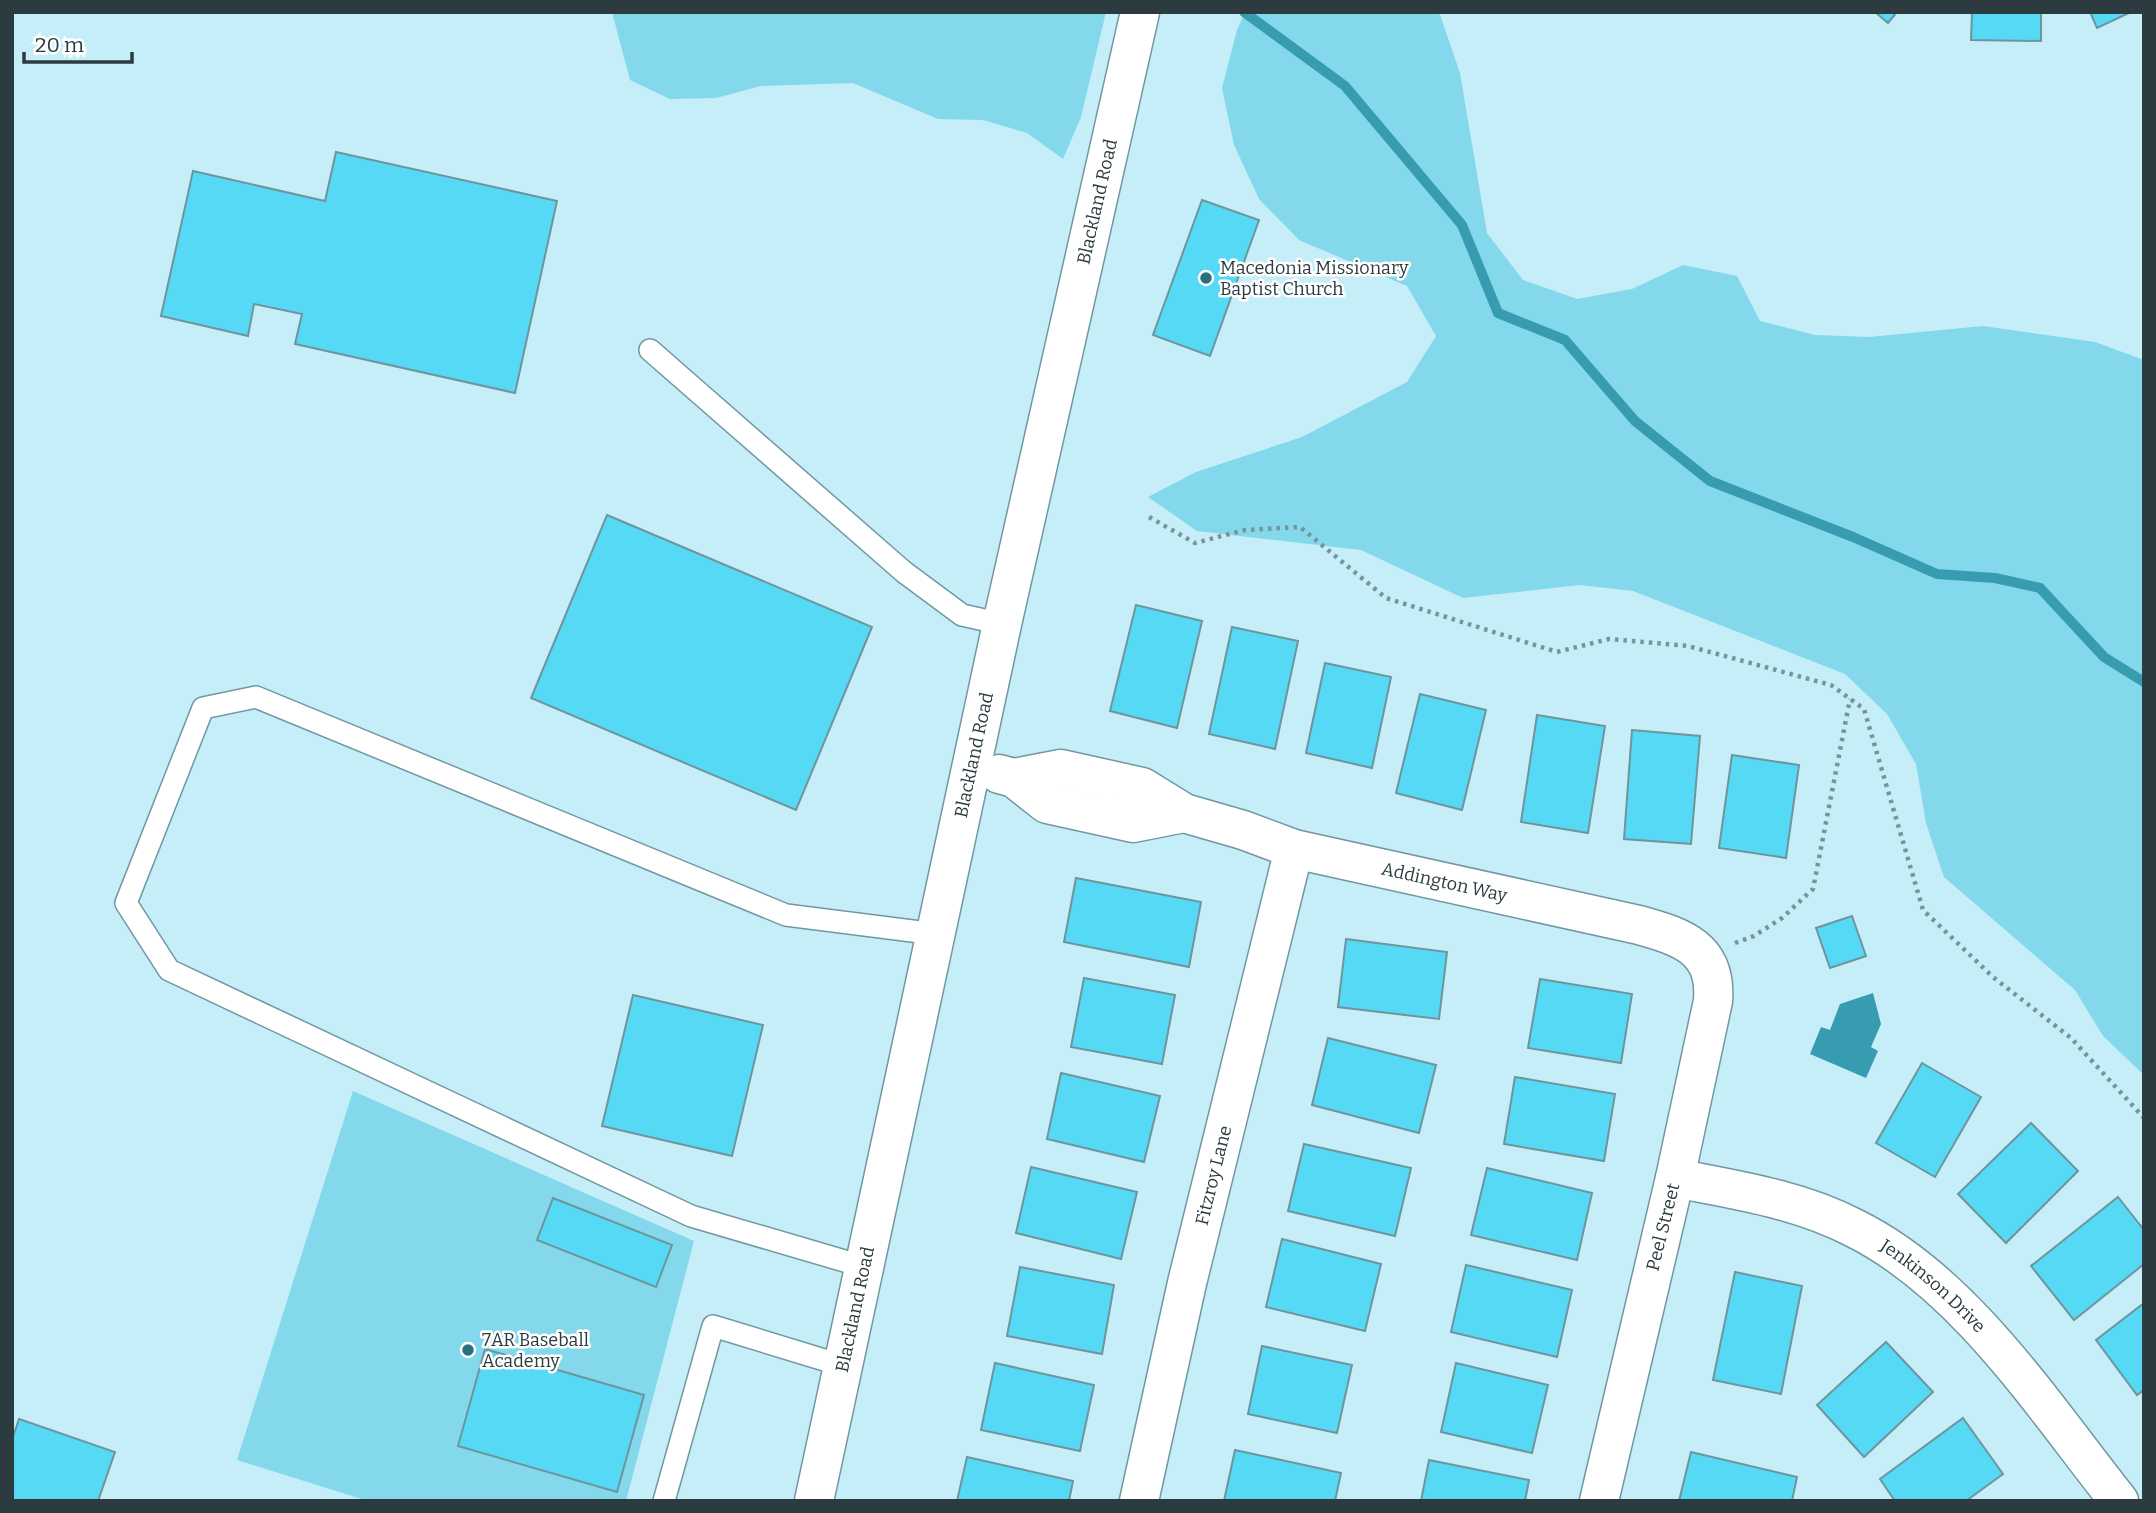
<svg xmlns="http://www.w3.org/2000/svg" width="2156" height="1513" font-family="Bitter,serif">
<style>
.green{fill:#83d8ec}
.water{fill:#379cb0}
.lines{fill:none;stroke-linecap:round;stroke-linejoin:round}
.stream{stroke:#379cb0;stroke-width:10}
.building{fill:#55d9f4;stroke:#6e959e;stroke-width:2}
.lane-casing{stroke:#7198a2;stroke-width:24}
.street-casing{stroke:#7198a2;stroke-width:41}
.secondary-casing{stroke:#7198a2;stroke-width:41}
.path{stroke:#77949a;stroke-width:4.5;stroke-dasharray:3.5 5;stroke-linecap:butt}
.lane{stroke:#fff;stroke-width:21}
.street{stroke:#fff;stroke-width:38}
.secondary{stroke:#fff;stroke-width:38}
.poi-dot{fill:#296f7e;stroke:#fff;stroke-width:2.5}
.labels{text-anchor:middle;stroke-width:5;stroke-linejoin:round;paint-order:stroke}
.street-label{font-size:18px;fill:#2b3b3f;stroke:#fff}
.poi-label{font-size:18px;fill:#2b3b3f;stroke:#fff;text-anchor:start}
</style>
<rect width="100%" height="100%" fill="#c5eef8"/>
<g class="green">
<polygon points="612,12 1106,12 1081,117 1063,159 1027,133 983,120 938,119 853,83 761,86 716,98 670,99 630,80"/>
<polygon points="1245,12 1439,12 1460,73 1487,233 1523,280 1577,299 1632,289 1683,265 1737,276 1760,321 1815,335 1869,337 1983,326 2095,342 2144,360 2144,1075 2103,1036 2075,990 1944,877 1926,823 1916,764 1887,714 1845,674 1633,591 1580,585 1463,598 1361,550 1197,531 1148,497 1196,472 1302,437 1407,382 1436,336 1407,286 1299,240 1259,199 1234,145 1222,88 1237,30"/>
<polygon points="353,1091 694,1241 626,1501 368,1501 237,1460"/>
</g>
<polygon class="water" points="1873,993 1881,1024 1871,1047 1878,1051 1866,1078 1810,1054 1821,1027 1830,1030 1840,1004"/>
<g class="lines">
<polyline class="stream" points="1244,12 1345,86 1462,225 1498,313 1565,340 1635,421 1710,481 1853,537 1937,574 1995,578 2040,588 2104,657 2144,682"/>
</g>
<g class="building">
<polygon points="1875,12 1897,12 1888,23"/>
<polygon points="1972,12 2041,12 2041,41 1971,40"/>
<polygon points="2090,12 2131,12 2097,28"/>
<polygon points="336,152 557,201 515,393 295,344 302,314 254,304 248,336 161,316 193,171 325,201"/>
<polygon points="1202,200 1259,220 1210,356 1153,335"/>
<polygon points="607,515 872,627 796,810 531,698"/>
<polygon points="1136,605 1202,621 1177,728 1110,711"/>
<polygon points="1232,627 1298,641 1275,749 1209,734"/>
<polygon points="1325,663 1391,677 1372,768 1306,753"/>
<polygon points="1420,694 1486,710 1462,810 1396,793"/>
<polygon points="1537,715 1605,726 1588,833 1521,822"/>
<polygon points="1632,730 1700,736 1691,844 1624,839"/>
<polygon points="1732,755 1799,765 1786,858 1719,848"/>
<polygon points="1076,878 1201,902 1189,967 1064,942"/>
<polygon points="1852,916 1866,956 1830,968 1816,928"/>
<polygon points="1346,939 1447,952 1439,1019 1338,1007"/>
<polygon points="1084,978 1175,995 1162,1064 1071,1047"/>
<polygon points="1540,979 1632,994 1621,1063 1528,1048"/>
<polygon points="633,995 763,1025 732,1156 602,1126"/>
<polygon points="1328,1038 1436,1065 1419,1133 1312,1105"/>
<polygon points="1922,1063 1981,1097 1935,1177 1876,1143"/>
<polygon points="1061,1073 1160,1096 1144,1162 1047,1139"/>
<polygon points="1515,1077 1615,1094 1604,1161 1504,1144"/>
<polygon points="2031,1123 2078,1171 2006,1243 1958,1194"/>
<polygon points="1304,1144 1411,1168 1395,1236 1288,1211"/>
<polygon points="1031,1167 1137,1192 1121,1259 1016,1233"/>
<polygon points="1487,1168 1592,1193 1577,1260 1471,1235"/>
<polygon points="2118,1197 2144,1230 2144,1264 2074,1320 2031,1266"/>
<polygon points="553,1198 672,1245 656,1287 537,1240"/>
<polygon points="1282,1239 1381,1264 1365,1331 1266,1307"/>
<polygon points="1466,1265 1572,1290 1557,1357 1451,1332"/>
<polygon points="1020,1267 1114,1285 1102,1354 1007,1336"/>
<polygon points="1735,1272 1802,1286 1781,1394 1713,1380"/>
<polygon points="2144,1303 2144,1390 2137,1395 2096,1340"/>
<polygon points="1886,1342 1933,1392 1864,1457 1817,1405"/>
<polygon points="1262,1346 1352,1365 1337,1433 1248,1414"/>
<polygon points="485,1349 644,1395 617,1492 458,1446"/>
<polygon points="995,1363 1094,1385 1080,1451 981,1430"/>
<polygon points="1456,1363 1548,1385 1532,1453 1441,1432"/>
<polygon points="1963,1418 2003,1474 1966,1501 1895,1501 1880,1479"/>
<polygon points="19,1419 115,1452 98,1501 12,1501 12,1440"/>
<polygon points="1235,1450 1341,1473 1335,1501 1224,1501"/>
<polygon points="1691,1452 1797,1477 1792,1501 1679,1501"/>
<polygon points="967,1457 1073,1481 1069,1501 957,1501"/>
<polygon points="1429,1460 1529,1480 1525,1501 1421,1501"/>
</g>
<g class="lines">
<defs>
<g id="lane">
<polyline points="650,350 904,572 962,615 1002,624"/>
<polyline points="865,1267 691,1216 169,970 126,903 203,708 256,697 786,915 936,934"/>
<polyline points="664,1501 713,1326 844,1366"/>
</g>
<g id="street">
<polyline points="999,774 1014,778 1047,804 1133,823 1184,813"/>
<path id="s1" d="M 1014,778 L 1061,769 L 1142,787 L 1184,813 L 1243,830 L 1294,849 L 1639,925 C 1682,937 1717,948 1713,1001 L 1675,1178 L 1599,1501"/>
<path id="s2" d="M 1675,1178 C 1736,1190 1798,1199 1854,1228 C 1964,1282 2044,1407 2119,1501"/>
<path id="s3" d="M 1139,1501 L 1187,1283 L 1294,849"/>
</g>
<g id="secondary">
<path id="s4" d="M 814,1501 L 1002,624 L 1140,12"/>
</g>
</defs>
<use href="#lane" class="lane-casing"/>
<use href="#street" class="street-casing"/>
<use href="#secondary" class="secondary-casing"/>
<g class="path">
<polyline points="1149,517 1195,543 1245,530 1300,527 1386,598 1557,652 1609,639 1688,646 1831,685 1864,709 1923,910 1993,977 2071,1038 2144,1118"/>
<polyline points="1735,943 1754,936 1782,918 1813,889 1850,699"/>
</g>
<use href="#lane" class="lane"/>
<use href="#street" class="street"/>
<use href="#secondary" class="secondary"/>
</g>
<g class="poi-dot">
<circle cx="1206" cy="278" r="7"/>
<circle cx="468" cy="1350" r="7"/>
</g>
<g class="labels">
<g class="street-label">
<text dy="6" stroke="none"><textPath href="#s4" startOffset="1330">Blackland Road</textPath></text>
<text dy="6" stroke="none"><textPath href="#s4" startOffset="763">Blackland Road</textPath></text>
<text dy="6" stroke="none"><textPath href="#s1" startOffset="450">Addington Way</textPath></text>
<text dy="6" stroke="none"><textPath href="#s3" startOffset="334">Fitzroy Lane</textPath></text>
<text transform="translate(1663 1227) rotate(-76)" y="6">Peel Street</text>
<text dy="6" stroke="none"><textPath href="#s2" startOffset="285">Jenkinson Drive</textPath></text>
<text dy="6" stroke="none"><textPath href="#s4" startOffset="196">Blackland Road</textPath></text>
</g>
<g class="poi-label">
<text x="1220" y="274">Macedonia Missionary<tspan x="1220" dy="21">Baptist Church</tspan></text>
<text x="482" y="1346">7AR Baseball<tspan x="482" dy="21">Academy</tspan></text>
</g>
</g>
<rect width="2156" height="1513" fill="none" stroke="#2b3b3f" stroke-width="28"/>
<path d="M24 52v10h108v-10" fill="none" stroke="#2b3b3f" stroke-width="3.5"/>
<text x="35" y="52" font-size="21" fill="#2b3b3f" stroke="#ffffff" stroke-width="5" paint-order="stroke">20 m</text>
</svg>
